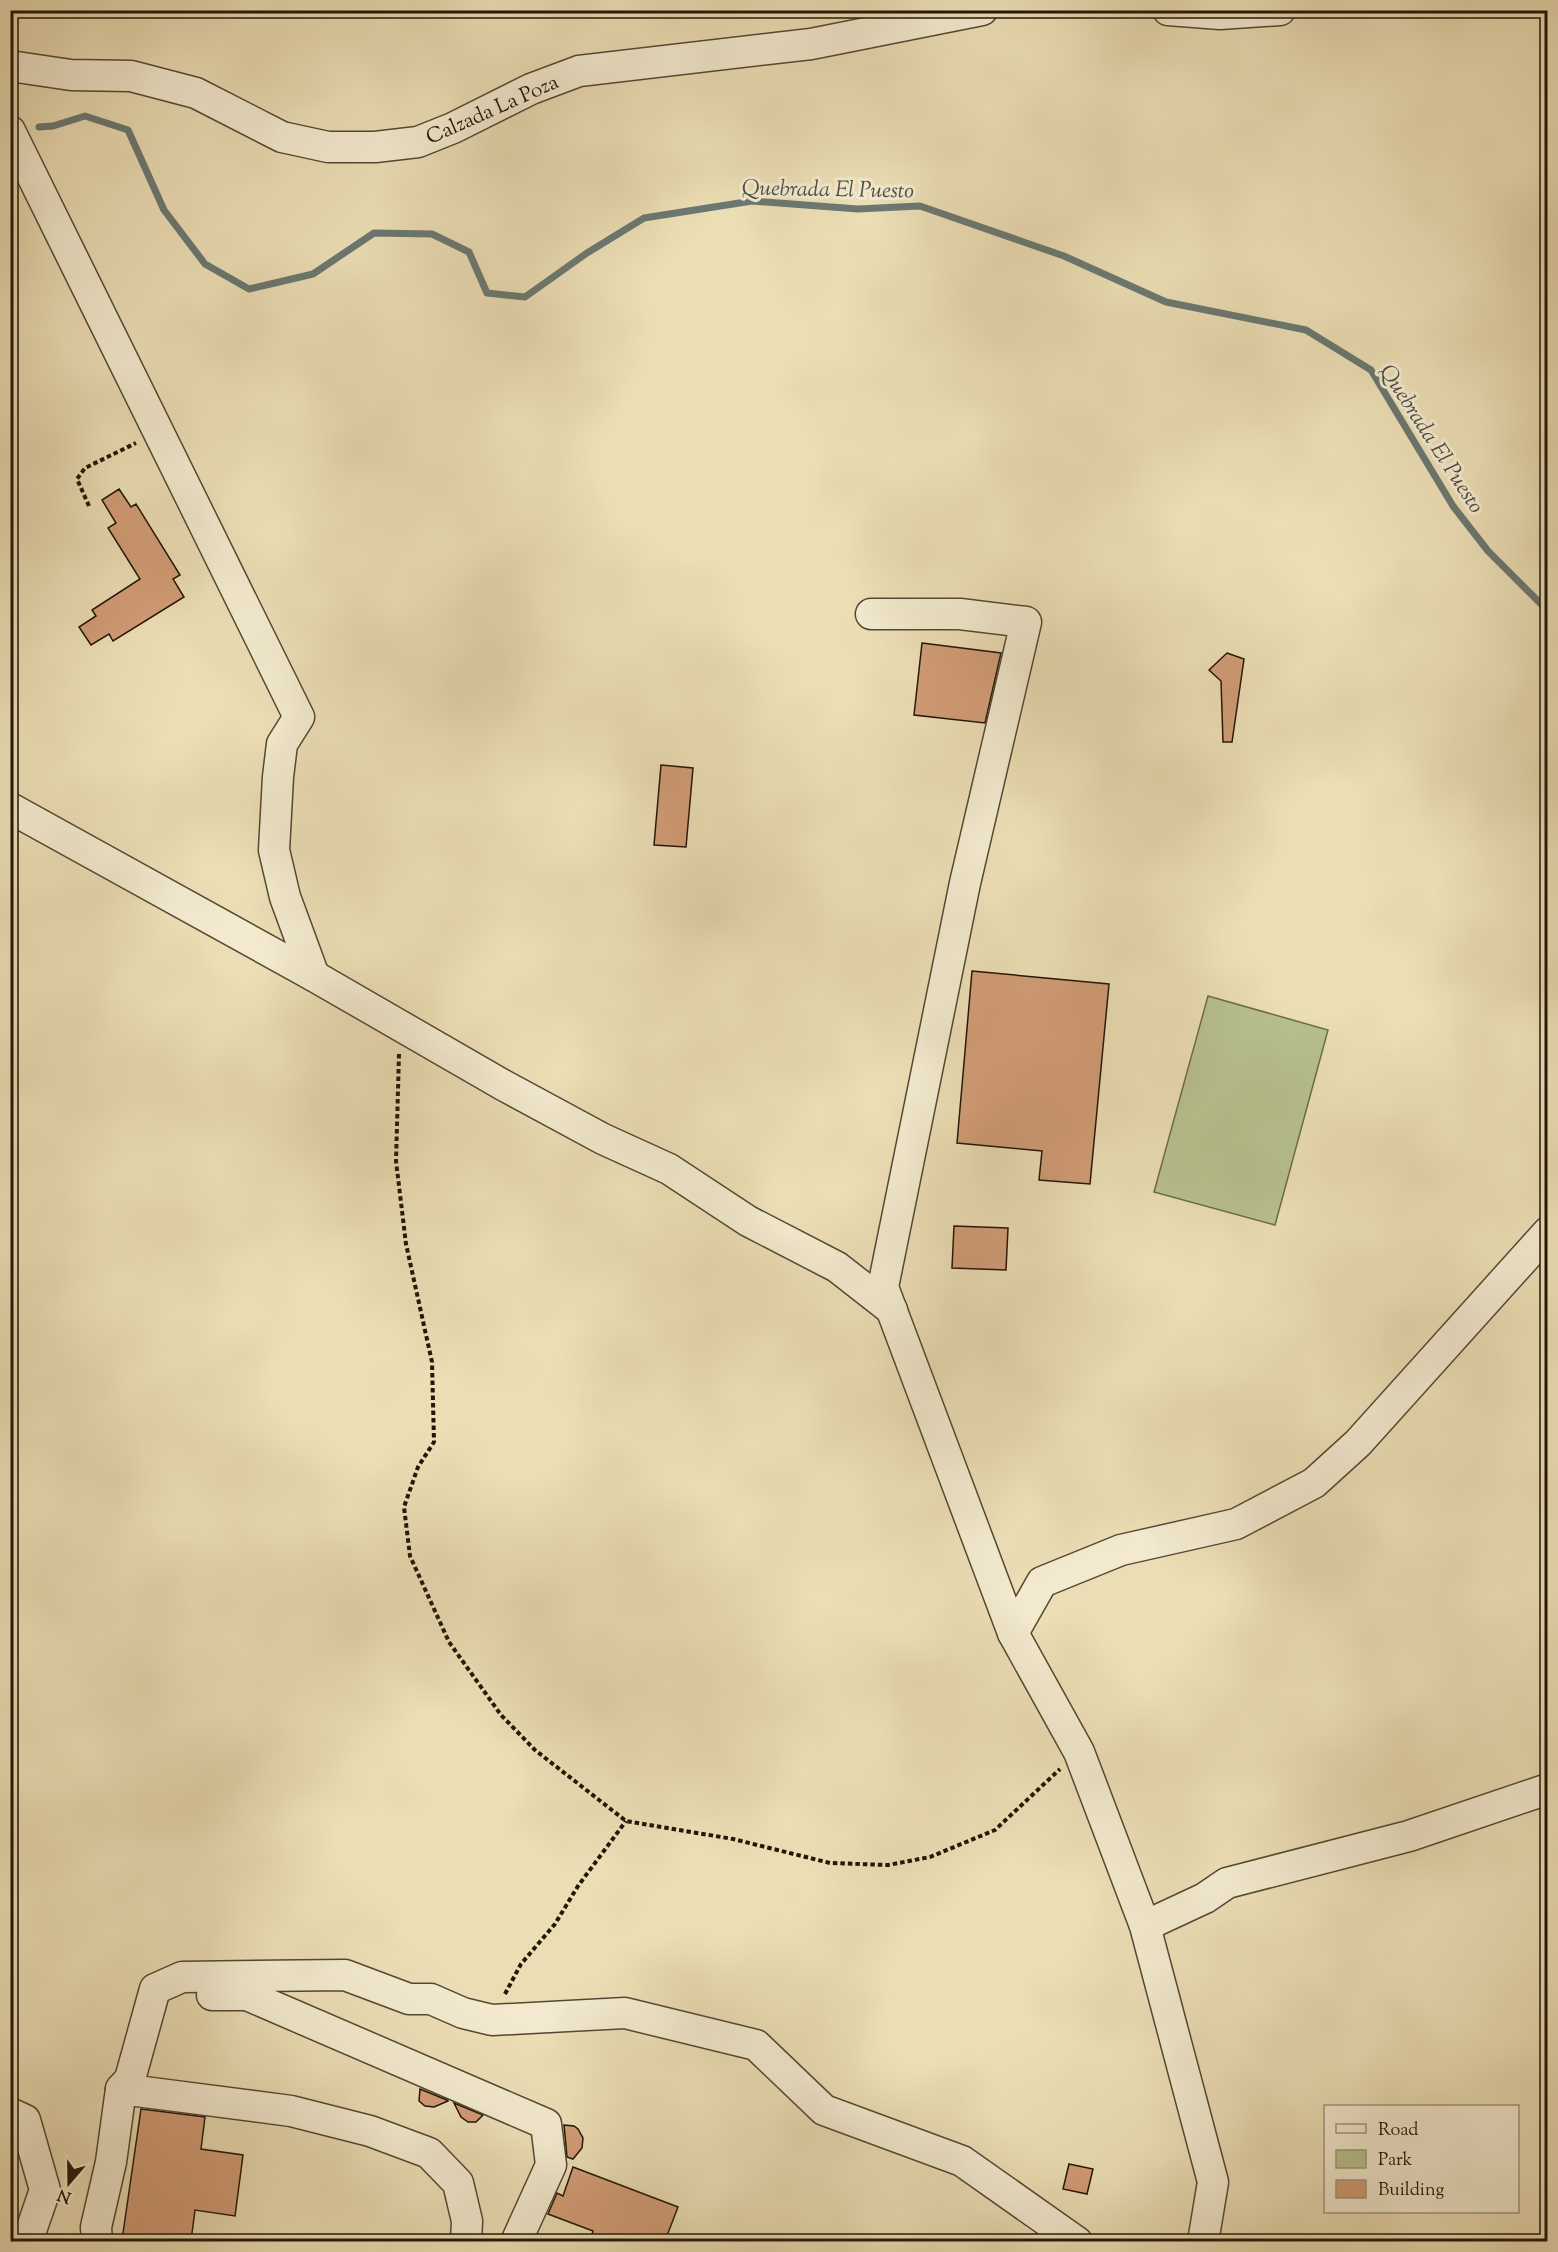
<svg xmlns="http://www.w3.org/2000/svg" width="1558" height="2252" font-family="'Sorts Mill Goudy',serif">
<style>
.green{fill:#b7c18e;stroke:#6c6c4a;stroke-width:1.5}
.lines{fill:none;stroke-linecap:round;stroke-linejoin:round}
.stream{stroke:#6b7871;stroke-width:7}
.building{fill:#d19c76;stroke:#221607;stroke-width:1.5}
.minor-casing{stroke:#544832;stroke-width:33}
.path{stroke:#221607;stroke-width:4;stroke-dasharray:4.5 3;stroke-linecap:butt}
.minor{stroke:#f2e9ce;stroke-width:30}
.labels{text-anchor:middle;stroke-width:6;stroke-linejoin:round;paint-order:stroke}
.street-label{font-size:21px;fill:#221607;stroke:#f2e9ce}
.water-label{font-size:22px;font-style:italic;fill:#4d4f45;stroke:#f2e9ce}
</style>
<rect width="100%" height="100%" fill="#ebddb4"/>
<filter id="stains"><feTurbulence type="fractalNoise" baseFrequency=".00333" numOctaves="4"/><feColorMatrix values="0 0 0 0 .2 0 0 0 0 .09 0 0 0 0 .02 0 0 0 .5 -.17"/></filter>
<radialGradient id="worn" r=".72"><stop offset=".6" stop-color="#630" stop-opacity="0"/><stop offset="1" stop-color="#630" stop-opacity=".3"/></radialGradient>
<polygon class="green" points="1208,996 1328,1030 1275,1225 1154,1192"/>
<g class="lines">
<polyline class="stream" points="39,127 53,126 85,116 128,130 164,210 205,264 249,289 313,274 374,233 432,234 469,252 487,293 525,297 587,253 644,218 752,201 858,209 920,206 1064,256 1166,302 1306,330 1371,370 1453,506 1488,551 1548,611"/>
</g>
<g class="building">
<polygon points="119,489 131,507 136,504 180,575 173,579 184,597 113,641 109,634 91,645 79,627 96,616 92,610 140,579 108,528 116,523 102,500"/>
<polygon points="922,643 1001,653 985,723 914,715"/>
<polygon points="1227,653 1244,659 1232,742 1223,742 1221,681 1209,670"/>
<polygon points="661,765 693,768 686,847 654,845"/>
<polygon points="972,971 1109,984 1090,1184 1039,1180 1042,1151 957,1143"/>
<polygon points="954,1226 1008,1228 1006,1270 952,1268"/>
<polygon points="420,2089 447,2100 448,2101 434,2107 425,2106 419,2101"/>
<polygon points="454,2103 483,2115 476,2122 468,2122 461,2117"/>
<polygon points="141,2109 205,2117 201,2149 243,2155 235,2216 195,2210 191,2241 122,2240"/>
<polygon points="564,2125 574,2126 578,2129 583,2138 582,2148 573,2159 567,2157"/>
<polygon points="1069,2164 1093,2169 1087,2194 1063,2189"/>
<polygon points="573,2167 678,2207 665,2241 590,2241 593,2231 548,2214 557,2193 563,2196"/>
</g>
<g class="lines">
<defs>
<g id="minor">
<polyline points="1168,10 1220,14 1280,10"/>
<polyline points="10,66 71,75 131,76 196,93 282,137 328,147 375,147 418,142 453,128 531,89 579,71 811,44 982,10"/>
<polyline points="10,131 299,717 282,744 278,777 274,850 285,897 314,976"/>
<polyline points="871,614 960,614 1026,622 965,883 883,1287 1013,1633 1079,1752 1145,1926 1213,2182 1203,2242"/>
<polyline points="10,808 314,976 503,1085 603,1139 669,1169 748,1221 837,1267 892,1310"/>
<polyline points="1013,1633 1042,1582 1121,1550 1236,1524 1314,1483 1358,1443 1548,1232"/>
<polyline points="1145,1926 1205,1898 1227,1883 1409,1836 1548,1789"/>
<polyline points="212,1995 247,1995 546,2124 551,2165 516,2242"/>
<polyline points="121,2089 291,2111 370,2131 429,2153 458,2183 467,2221 466,2242"/>
<polyline points="10,2113 25,2120 45,2190 27,2242"/>
<polyline points="97,2242 96,2227 111,2162 121,2089 130,2079 155,1989 182,1977 345,1975 409,1999 431,1999 463,2013 492,2020 625,2013 756,2045 824,2110 962,2161 1077,2242"/>
</g>
</defs>
<use href="#minor" class="minor-casing"/>
<g class="path">
<polyline points="89,506 77,479 85,468 136,443"/>
<polyline points="399,1054 396,1161 406,1244 432,1362 434,1442 418,1467 404,1507 410,1556 449,1642 501,1715 535,1750 626,1821 733,1839 830,1863 888,1865 930,1857 995,1830 1060,1769"/>
<polyline points="505,1994 521,1964 555,1924 578,1886 626,1821"/>
</g>
<use href="#minor" class="minor"/>
</g>
<g class="labels">
<g class="street-label">
<text transform="translate(492 109) rotate(-24)" y="7">Calzada La Poza</text>
</g>
<g class="water-label">
<text transform="translate(828 188) rotate(1)" y="8">Quebrada El Puesto</text>
<text transform="translate(1433 438) rotate(57)" y="8">Quebrada El Puesto</text>
</g>
</g>
<rect width="1558" height="2252" fill="none" stroke="#ebddb4" stroke-width="36"/>
<rect x="12" y="12" width="1534" height="2228" fill="none" stroke="#221607" stroke-width="3"/>
<rect x="18" y="18" width="1522" height="2216" fill="none" stroke="#221607" stroke-width="1.5"/>
<rect x="1324" y="2105" width="195" height="108" fill="#f2e9ce" stroke="#9f957e" stroke-width="1.5"/>
<rect x="1336" y="2124" width="30" height="9" fill="#f2e9ce" stroke="#9f957e" stroke-width="1.5"/>
<text x="1378" y="2135" font-size="18" fill="#221607">Road</text>
<rect x="1336" y="2150" width="30" height="18" fill="#b7c18e" stroke="#9f957e" stroke-width="1.5"/>
<text x="1378" y="2165" font-size="18" fill="#221607">Park</text>
<rect x="1336" y="2180" width="30" height="18" fill="#d19c76" stroke="#9f957e" stroke-width="1.5"/>
<text x="1378" y="2195" font-size="18" fill="#221607">Building</text>
<g transform="translate(69 2183) rotate(200)" stroke="#f2e9ce" stroke-width="4.5" paint-order="stroke">
<path d="M0-4.5L10 22L0 15L-10 22Z" fill="#221607"/>
<text y="-9" font-size="16" font-weight="bold" text-anchor="middle" fill="#221607">N</text>
</g>
<rect width="100%" height="100%" filter="url(#stains)"/>
<rect width="100%" height="100%" fill="url(#worn)"/>
</svg>
